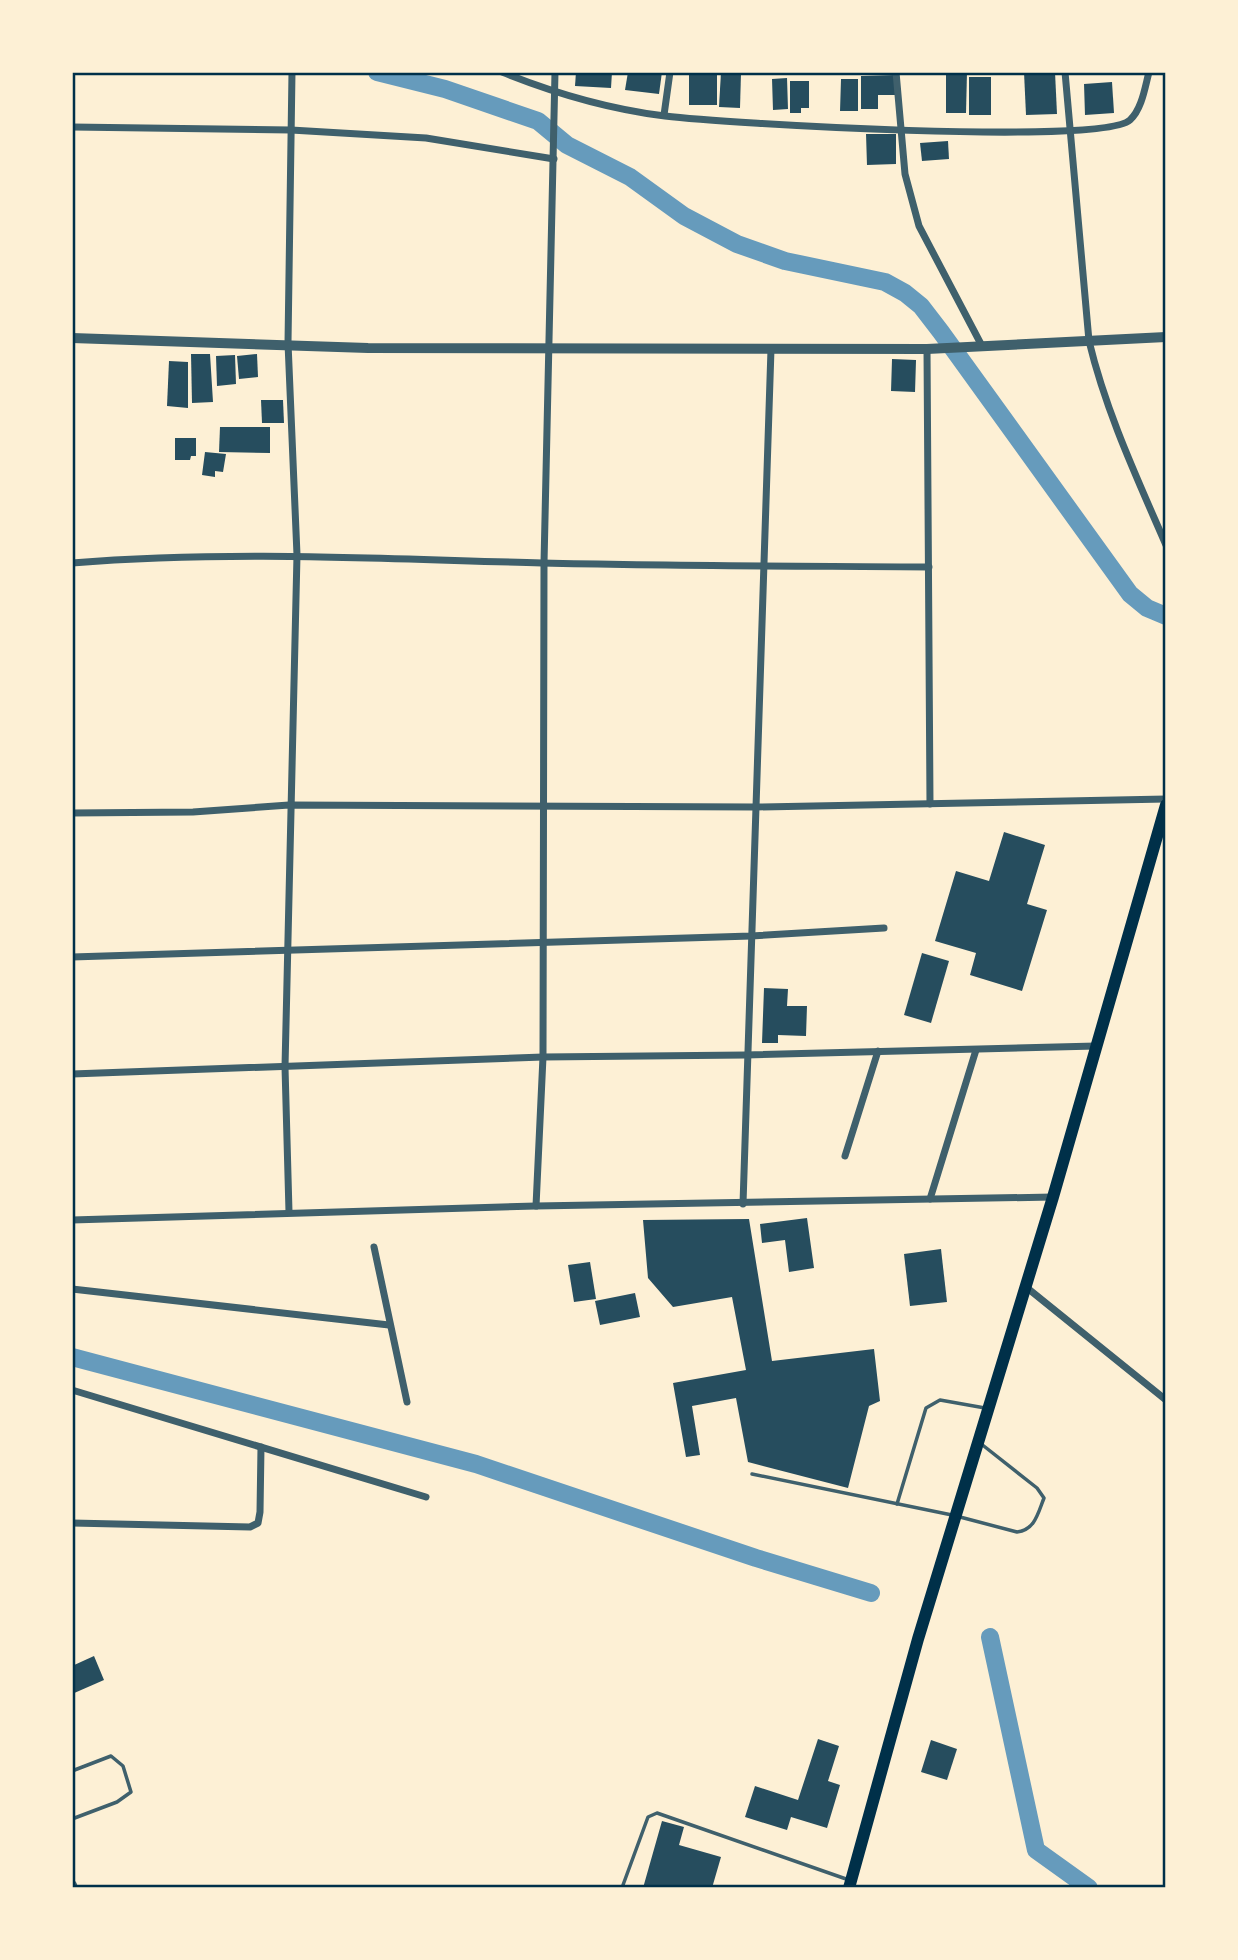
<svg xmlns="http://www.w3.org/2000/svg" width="1238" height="1960" font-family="Montserrat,sans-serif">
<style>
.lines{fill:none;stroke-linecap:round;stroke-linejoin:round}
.canal{stroke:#669bbc;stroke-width:18}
.building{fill:#264d5e}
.service{stroke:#3f606c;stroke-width:3.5}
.minor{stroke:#3f606c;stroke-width:7}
.tertiary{stroke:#3f606c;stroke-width:10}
.primary{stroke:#003049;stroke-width:12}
.neatline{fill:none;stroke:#003049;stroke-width:2.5}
</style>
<rect width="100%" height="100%" fill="#fdf0d5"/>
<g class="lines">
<g class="canal">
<polyline points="377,72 445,89 538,121 567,145 630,177 684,216 737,244 785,261 885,282 905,293 921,306 941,332 1130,594 1147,608 1166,616"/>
<polyline points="72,1357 476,1464 756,1558 871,1593"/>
<polyline points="990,1637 1036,1850 1089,1888"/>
</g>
</g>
<g class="building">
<polygon points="576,72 612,72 611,88 575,86"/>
<polygon points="628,72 662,72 659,94 625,90"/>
<rect x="689" y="72" width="28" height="33"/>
<polygon points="721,72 741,73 740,108 719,107"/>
<polygon points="946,72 967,72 966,113 946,113"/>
<polygon points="1024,72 1055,72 1057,114 1026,115"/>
<polygon points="895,75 895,95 878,95 878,109 861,109 861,76"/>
<rect x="969" y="77" width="22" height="38"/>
<polygon points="787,78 788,109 773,110 772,79"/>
<polygon points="841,79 858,79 858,111 840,111"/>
<polygon points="790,81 809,81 809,108 801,108 801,113 790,113"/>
<polygon points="1112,82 1114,113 1085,115 1084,84"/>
<polygon points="866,134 896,134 896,164 867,165"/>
<polygon points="948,141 949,159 922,161 920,143"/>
<polygon points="191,354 210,354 213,402 192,403"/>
<polygon points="257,354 258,377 239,379 237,356"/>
<polygon points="235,355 236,384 217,386 216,356"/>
<polygon points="892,359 916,360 915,392 891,391"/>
<polygon points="169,361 188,362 188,408 167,406"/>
<polygon points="261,400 283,400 284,423 262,423"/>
<polygon points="220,427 270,427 270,453 219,452"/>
<polygon points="175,438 196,438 196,456 191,456 190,460 175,460"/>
<polygon points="205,452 226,454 223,472 215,471 215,477 202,475"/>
<polygon points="1004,832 1045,845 1027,904 1047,910 1022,991 970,975 976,953 935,941 956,871 989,881"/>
<polygon points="922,953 949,961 931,1023 904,1015"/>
<polygon points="764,988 788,989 787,1006 807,1006 806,1036 778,1035 778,1043 762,1043"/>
<polygon points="807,1218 814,1268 789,1272 785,1240 762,1243 760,1224"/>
<polygon points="749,1219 772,1361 874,1349 880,1401 869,1406 848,1488 748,1462 736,1398 692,1406 700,1455 686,1457 673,1383 746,1370 732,1297 673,1307 648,1278 643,1220"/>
<polygon points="941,1249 947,1302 910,1306 904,1254"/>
<polygon points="590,1262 596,1299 574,1302 568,1265"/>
<polygon points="635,1293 640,1317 600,1325 595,1301"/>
<polygon points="94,1656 104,1680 72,1694 72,1666"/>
<polygon points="818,1739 839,1746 828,1781 840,1785 827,1828 791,1817 787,1830 745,1817 755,1786 798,1800"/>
<polygon points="931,1740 957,1749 947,1780 921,1772"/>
<polygon points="662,1821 684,1827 679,1845 721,1857 712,1888 643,1888"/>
</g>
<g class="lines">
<g class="service">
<polyline points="752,1474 952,1515"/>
<polyline points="897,1504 926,1408 940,1400 985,1408"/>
<path d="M 960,1517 L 1017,1532 C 1035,1530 1038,1513 1044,1498 L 1037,1488 L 980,1443"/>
<polyline points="72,1771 111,1756 123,1766 131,1792 117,1802 72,1819"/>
<polyline points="625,1888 623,1885 648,1817 657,1813 849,1880"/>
</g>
<g class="minor">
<path d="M 502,72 C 554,93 609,109 665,116 C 722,123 1102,146 1130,120 C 1142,109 1145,87 1149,72"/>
<polyline points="896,72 905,174 919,226 982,346"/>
<path d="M 1065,72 L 1089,341 C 1106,412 1137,478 1166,545"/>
<polyline points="664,115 670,72"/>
<polyline points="72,127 291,130 426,138 554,159"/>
<polyline points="927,349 930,804"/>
<path d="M 72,563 C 229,550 385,559 542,563 C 671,566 800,566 929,567"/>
<polyline points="72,813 193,812 289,805 756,807 1166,799"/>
<polyline points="72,957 751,936 884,928"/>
<polyline points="72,1074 543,1057 746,1055 1096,1046"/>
<polyline points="845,1156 878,1051"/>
<polyline points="930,1199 976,1050"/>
<polyline points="743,1204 771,349"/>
<polyline points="536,1206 543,1057 544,563 555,72"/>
<polyline points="289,1212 285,1067 297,555 288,343 292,72"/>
<polyline points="72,1220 536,1206 1053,1197"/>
<polyline points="374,1247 407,1402"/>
<polyline points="1026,1287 1166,1400"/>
<polyline points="72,1289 389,1325"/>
<polyline points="72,1390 426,1497"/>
<polyline points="72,1523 250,1527 258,1523 260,1512 261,1447"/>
</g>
<g class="tertiary">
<polyline points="72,338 368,348 927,349 1166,337"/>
<polyline points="72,1885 73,1888"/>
</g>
<polyline class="primary" points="849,1888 918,1639 1053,1197 1166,805"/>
</g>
<rect width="1238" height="1960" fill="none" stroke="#fdf0d5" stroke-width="147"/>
<rect x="74" y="74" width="1090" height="1812" class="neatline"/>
</svg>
